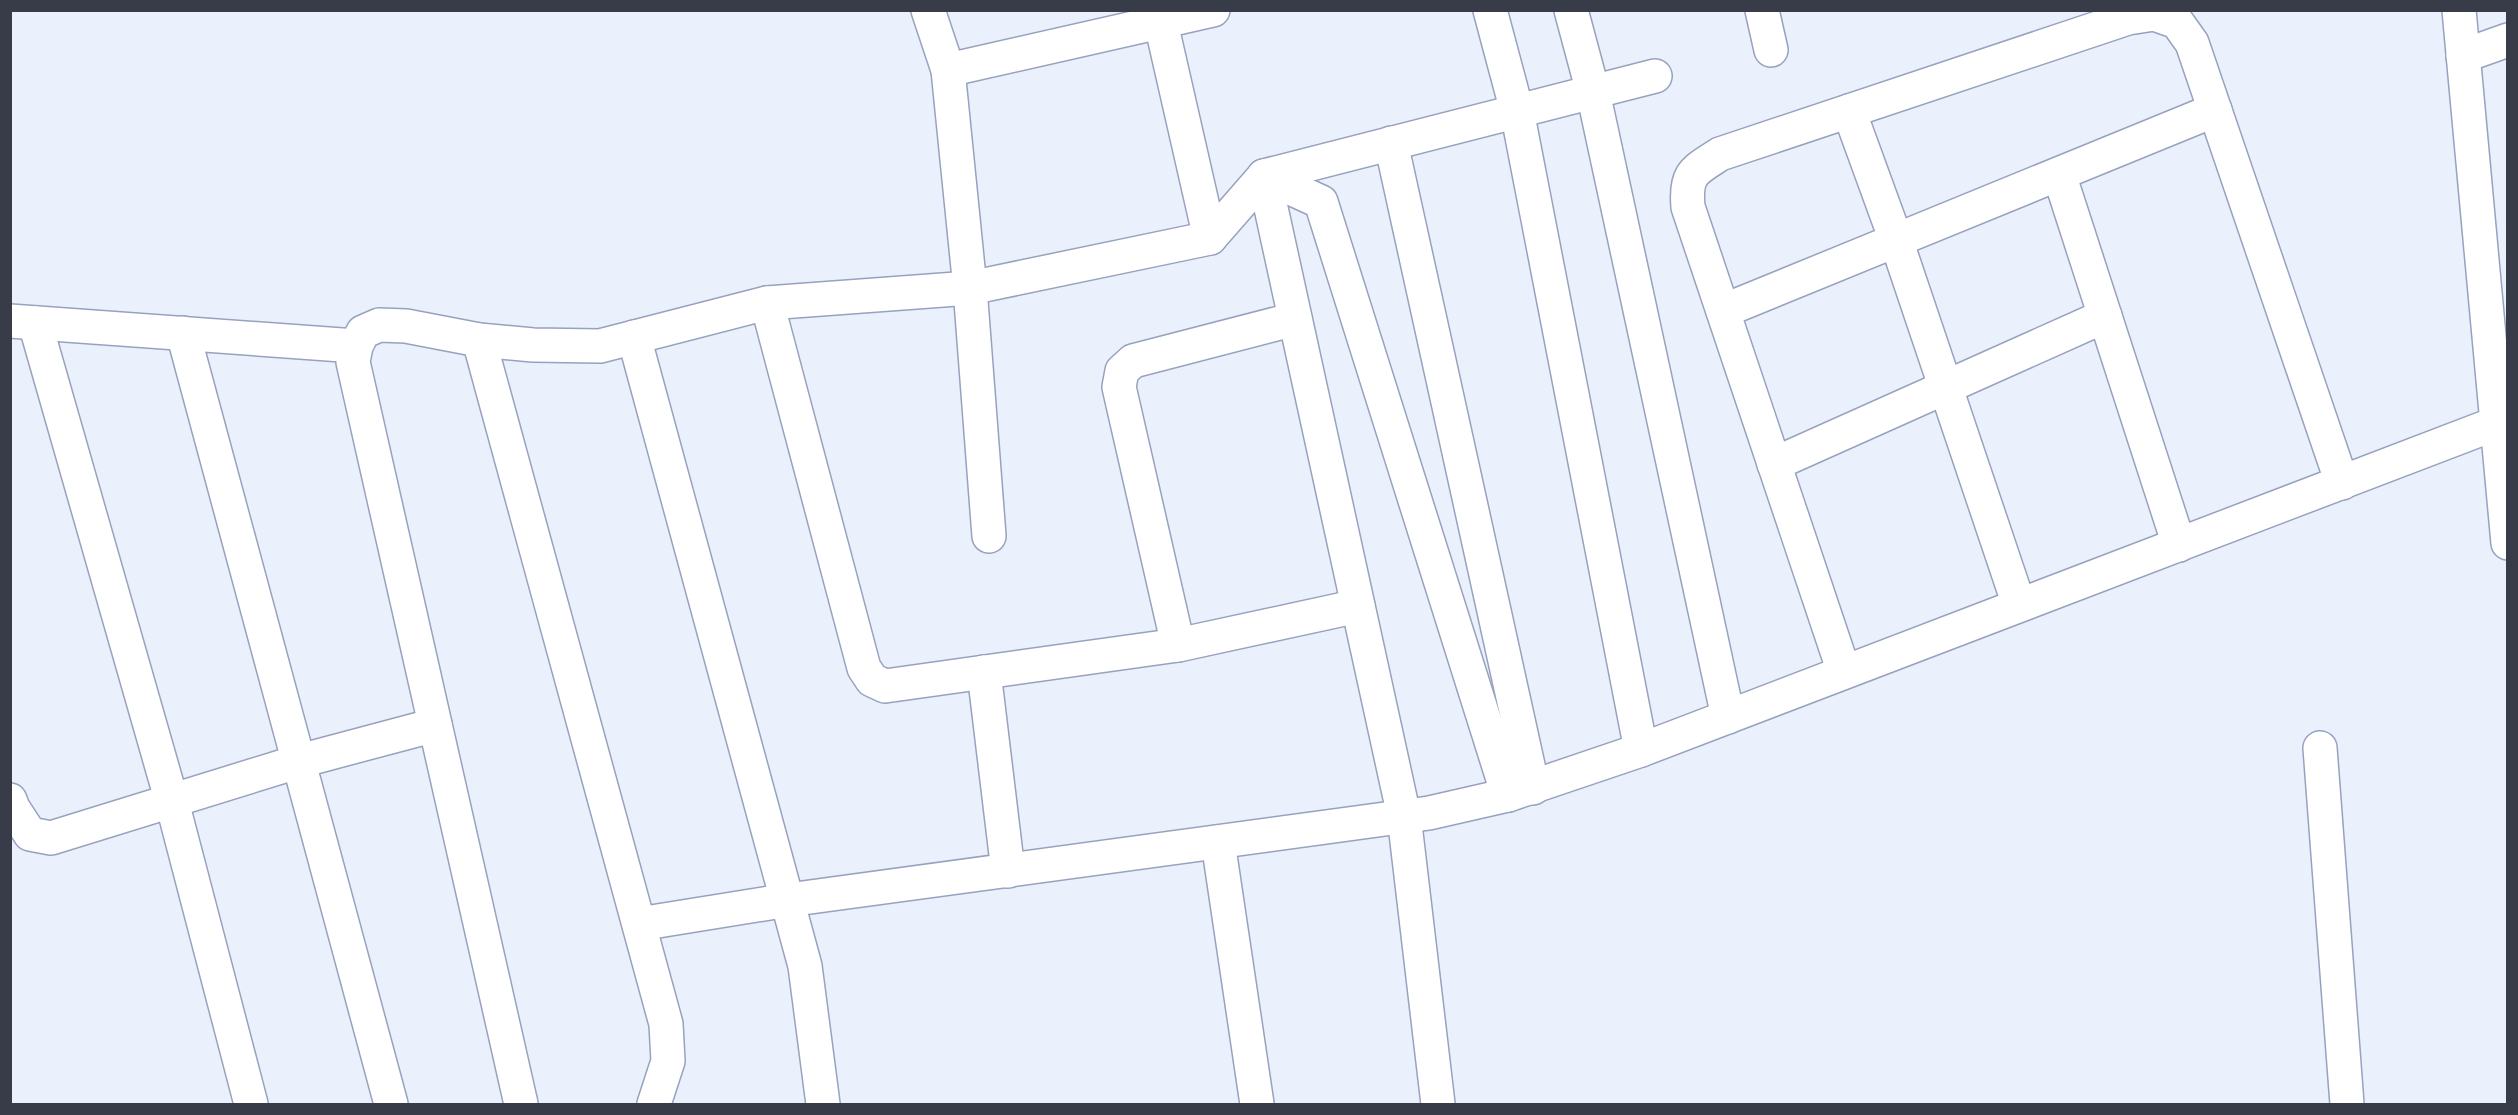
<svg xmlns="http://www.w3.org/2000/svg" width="2518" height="1115" font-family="'Open Sans',sans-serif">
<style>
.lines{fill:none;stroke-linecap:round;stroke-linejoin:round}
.minor-casing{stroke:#97a2be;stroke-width:36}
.minor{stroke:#fff;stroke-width:33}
</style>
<rect width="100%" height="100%" fill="#ebf0fd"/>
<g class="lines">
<defs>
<g id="minor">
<polyline points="928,10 948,70 970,288 989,536"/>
<polyline points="1158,10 1210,238"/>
<polyline points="1490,10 1517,111 1641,750"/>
<polyline points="1571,10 1593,92 1728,717"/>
<polyline points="1762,10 1771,50"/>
<polyline points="2459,10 2508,543"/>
<polyline points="2463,56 2508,40"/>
<polyline points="948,70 1213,10"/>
<polyline points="1849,111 1896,240 2019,605"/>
<polyline points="1391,143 1533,788"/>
<polyline points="2059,174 2179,545"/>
<polyline points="1264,176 1404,816 1438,1104"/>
<polyline points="1264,176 1321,202 1508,795"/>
<polyline points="767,303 864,668 872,680 885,686 1178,645 1358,606"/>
<polyline points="1723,311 2215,110"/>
<polyline points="10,321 356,346"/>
<polyline points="35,323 172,802 251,1104"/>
<polyline points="183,333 391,1104"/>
<polyline points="634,337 805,966 823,1104"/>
<polyline points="479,340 666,1024 668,1061 654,1104"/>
<polyline points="1774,464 2105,316"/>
<polyline points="1178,645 1119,387 1122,371 1133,361 1295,319"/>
<polyline points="984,672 1008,871"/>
<path d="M 1844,672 L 1688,207 C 1685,173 1694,171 1720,154 L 2128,18 L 2154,14 L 2177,22 L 2192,43 L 2342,483"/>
<polyline points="2320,748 2347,1104"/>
<polyline points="10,800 13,808 30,834 51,838 300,761 435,725"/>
<polyline points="1218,842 1257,1104"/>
<polyline points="639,924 788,900 1429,813 1508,795 1641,750 2497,423"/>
<polyline points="521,1104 353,362 356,346 363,332 379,325 406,326 479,340 533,345 600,346 767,303 970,288 1210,238 1264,176 1655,76"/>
</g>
</defs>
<use href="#minor" class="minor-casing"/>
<use href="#minor" class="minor"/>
</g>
<rect width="2518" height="1115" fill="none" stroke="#383c48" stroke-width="24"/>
</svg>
